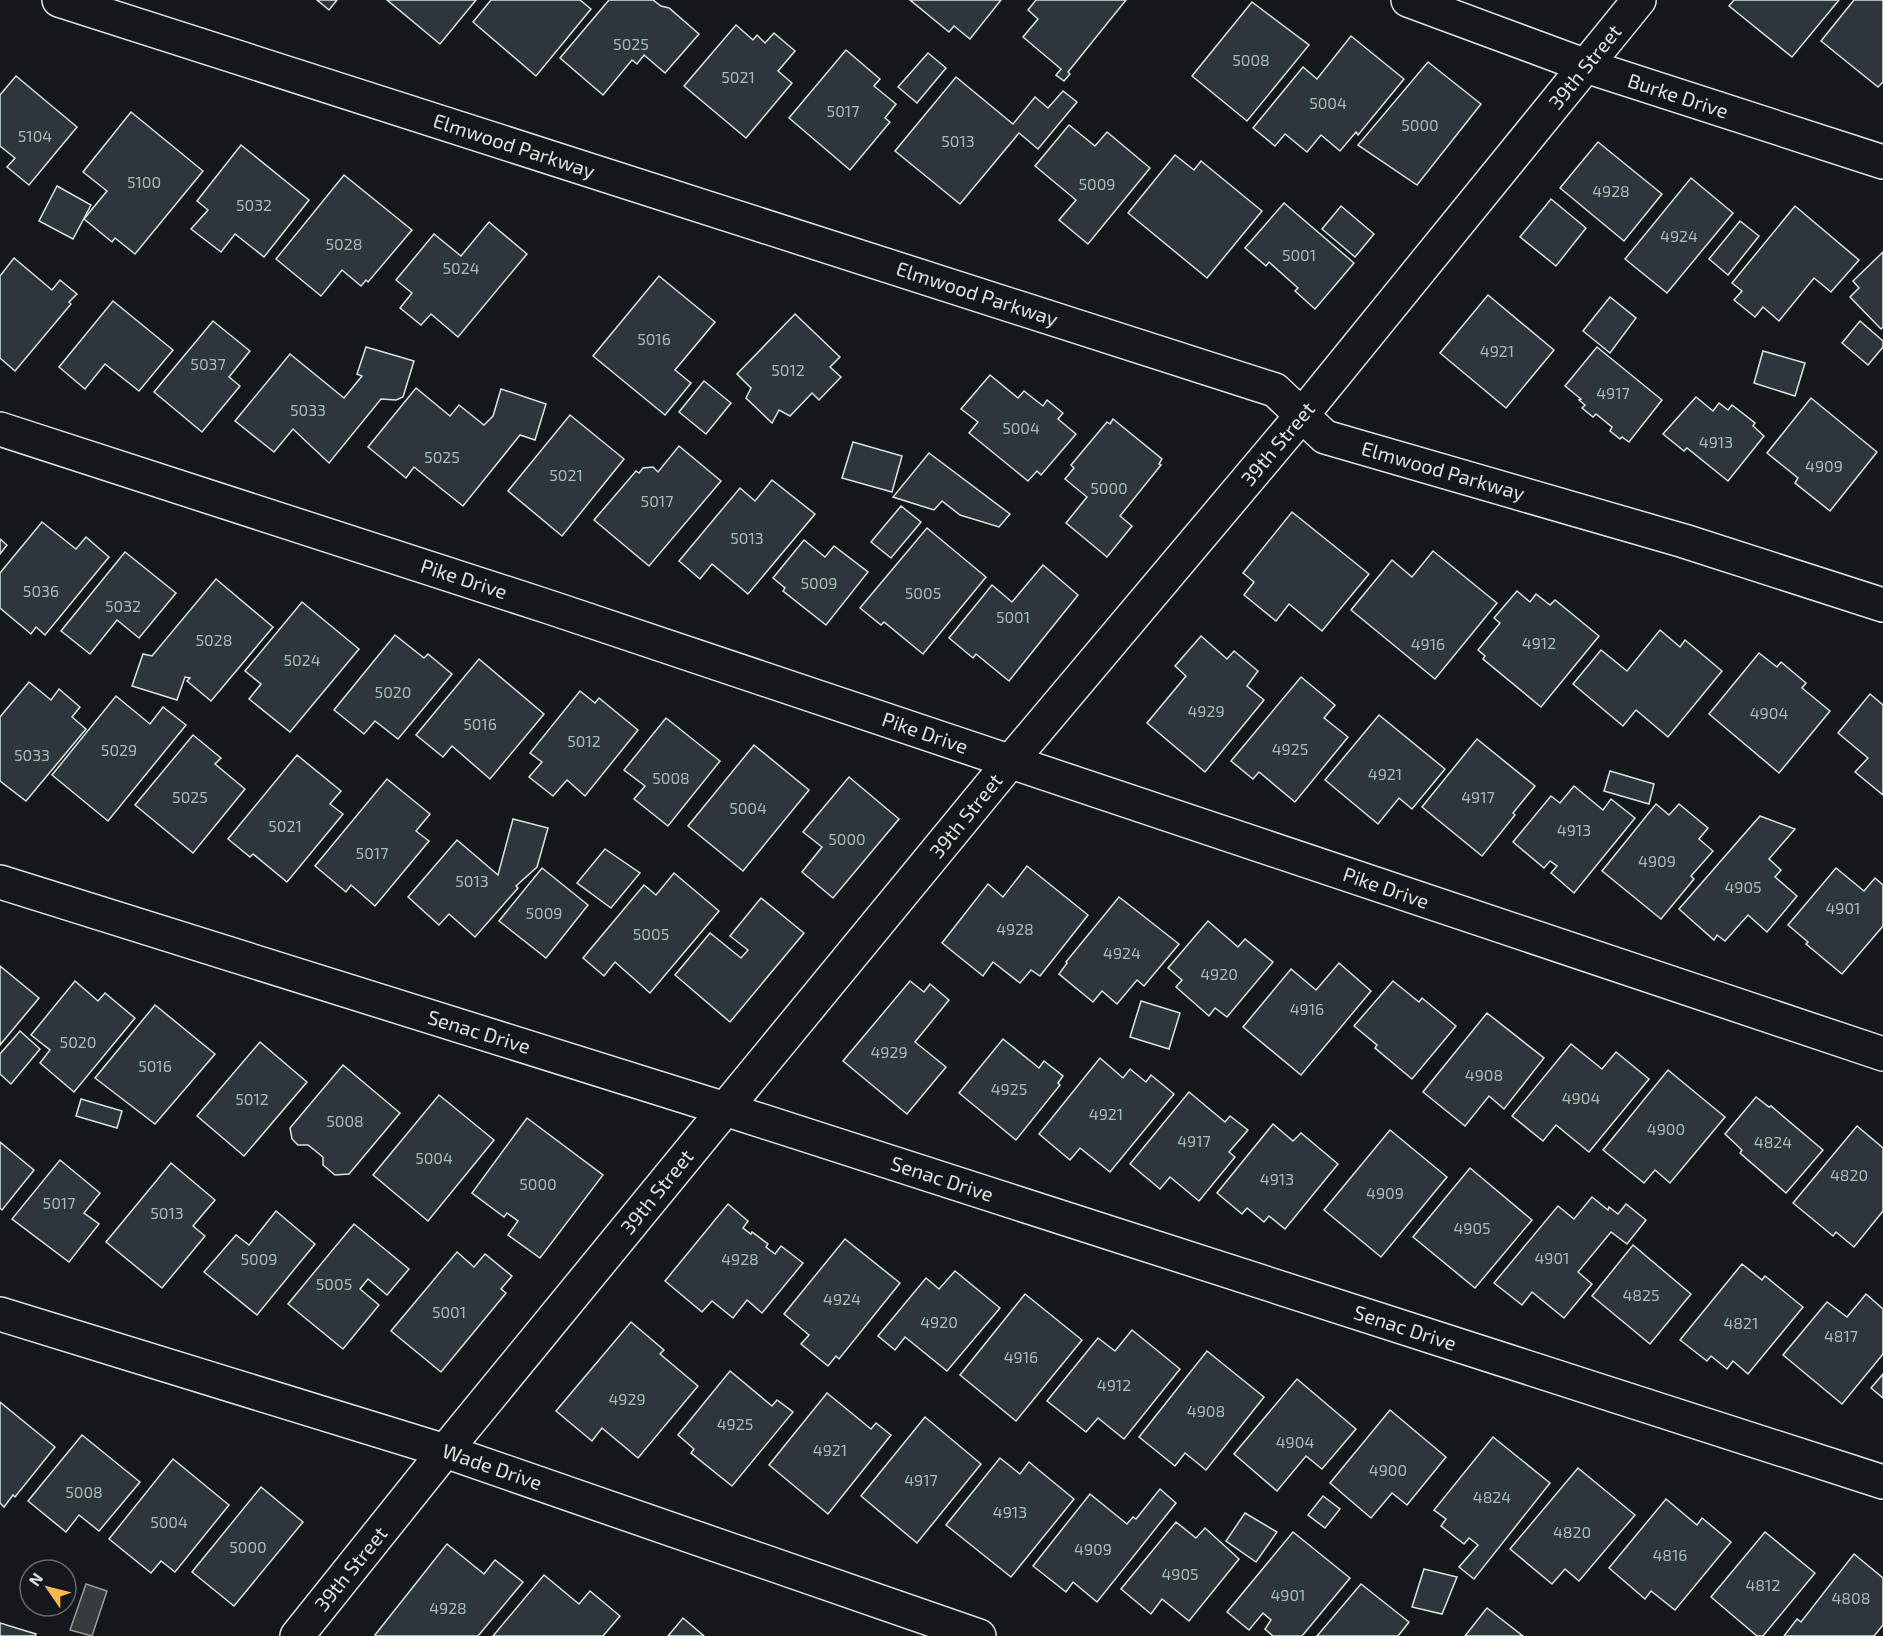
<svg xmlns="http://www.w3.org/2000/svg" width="1883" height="1636" font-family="'Exo 2',sans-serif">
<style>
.water{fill:#363b3e;stroke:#939e99;stroke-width:1.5}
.building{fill:#2c363c;stroke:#d8e6dc;stroke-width:1.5}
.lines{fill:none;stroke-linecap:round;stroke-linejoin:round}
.street-casing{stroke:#d8e6dc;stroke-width:36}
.street{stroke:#14181c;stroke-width:33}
.labels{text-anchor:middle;stroke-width:4.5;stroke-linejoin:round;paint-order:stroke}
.number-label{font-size:16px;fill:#adbab4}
.street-label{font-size:20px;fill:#d8e6dc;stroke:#14181c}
</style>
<rect width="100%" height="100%" fill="#14181c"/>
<polygon class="water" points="86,1584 107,1591 92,1636 70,1630"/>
<g class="building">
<polygon points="317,0 337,0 329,10"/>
<polygon points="387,0 476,0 440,44"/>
<polygon points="491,0 580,0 591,9 536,76 473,22"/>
<polygon points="609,0 653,0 661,6 669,8 699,34 665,73 644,55 637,64 632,60 603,95 560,58"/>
<polygon points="910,0 1001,0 970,39 954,26 949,32"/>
<polygon points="1036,0 1126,0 1068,72 1070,74 1064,81 1056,75 1061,69 1023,37 1038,19 1028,10"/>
<polygon points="1734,0 1839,0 1792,57 1729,6"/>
<polygon points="1854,0 1883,0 1883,82 1878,87 1821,41"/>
<polygon points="1252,2 1309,45 1247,121 1192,76"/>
<polygon points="736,25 753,40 757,35 765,43 774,33 795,51 778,71 792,83 746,138 684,86"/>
<polygon points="1351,36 1404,79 1358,135 1356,132 1340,151 1321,135 1307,152 1285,134 1275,146 1253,128 1303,67 1317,79"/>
<polygon points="846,50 880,79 874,86 896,104 885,118 890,122 850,170 789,118"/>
<polygon points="928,53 946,68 917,103 898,87"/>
<polygon points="1428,62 1481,104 1417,185 1358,145"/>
<polygon points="16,76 77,127 29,185 7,167 15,158 0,146 0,95"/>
<polygon points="956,77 1013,124 1035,97 1048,108 1063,91 1077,102 1038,149 1019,133 960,204 895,151"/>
<polygon points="131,112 203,171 135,254 115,238 112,242 84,219 107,191 83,172"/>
<polygon points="1069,125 1095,146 1107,132 1150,168 1088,244 1059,220 1076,200 1035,166"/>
<polygon points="1598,142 1662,194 1624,241 1560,188"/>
<polygon points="241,145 309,200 264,257 235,234 221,252 191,229 208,210 197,201"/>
<polygon points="1175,155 1194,170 1201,161 1262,211 1207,278 1128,213"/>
<polygon points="344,175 412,230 368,282 366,280 361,286 342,270 321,296 276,259"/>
<polygon points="1691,178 1733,213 1667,293 1625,259"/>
<polygon points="57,186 91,205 73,239 39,221"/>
<polygon points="1551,199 1586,228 1556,266 1520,237"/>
<polygon points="1284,203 1354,263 1315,309 1295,291 1298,288 1269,262 1266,266 1245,248"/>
<polygon points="1341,206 1374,234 1355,257 1322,229"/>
<polygon points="1795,206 1859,260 1831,292 1814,278 1779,321 1763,307 1755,317 1734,300 1742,291 1732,283"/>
<polygon points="1740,221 1759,236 1728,275 1709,259"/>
<polygon points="489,222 527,254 458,337 431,314 421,325 400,308 412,293 396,280 434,234 461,256"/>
<polygon points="1883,252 1883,327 1881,329 1850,297 1859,288 1853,281"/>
<polygon points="14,258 52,290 60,280 77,294 69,302 71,304 15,371 0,358 0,276"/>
<polygon points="659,276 715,322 675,370 691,383 665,415 593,356"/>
<polygon points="1488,295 1554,350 1506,408 1440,353"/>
<polygon points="1610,297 1636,318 1610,353 1583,331"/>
<polygon points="113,301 173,350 139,391 105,364 85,389 59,367"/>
<polygon points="795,314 840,357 830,367 841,377 819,400 812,393 790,416 779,410 772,423 746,398 751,388 737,374"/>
<polygon points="213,321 250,351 229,377 240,386 202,432 154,392"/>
<polygon points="1860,321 1883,341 1883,347 1868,365 1842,343"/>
<polygon points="366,347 414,361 403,397 396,400 381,399 329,463 293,429 274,452 235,421 290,354 344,398 362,376 357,374"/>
<polygon points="1597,347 1662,400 1629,442 1622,437 1620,439 1610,431 1612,427 1596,414 1593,417 1582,408 1585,405 1579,400 1581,399 1565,386"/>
<polygon points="1763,351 1805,363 1795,396 1754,383"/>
<polygon points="990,375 1018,398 1024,391 1043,406 1047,400 1063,413 1058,419 1076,434 1041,475 1037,471 1028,481 969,433 978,422 961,409"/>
<polygon points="704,381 731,403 706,434 679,412"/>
<polygon points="416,388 450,416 459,405 484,425 493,416 501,389 546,404 535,440 520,435 463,506 414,467 406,478 368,447"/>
<polygon points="1696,397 1713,411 1719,403 1728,410 1732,405 1755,423 1753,426 1764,436 1728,481 1687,448 1684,451 1663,434"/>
<polygon points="1811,398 1877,452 1830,511 1795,483 1798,478 1767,453"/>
<polygon points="570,415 624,459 562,536 508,491"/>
<polygon points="1113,419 1162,459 1159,464 1161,465 1120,516 1132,526 1107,557 1066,523 1087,497 1065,479 1074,468 1071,465 1107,422 1110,424"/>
<polygon points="853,442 902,456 892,492 842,478"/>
<polygon points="679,446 721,481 649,566 594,520 636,471 639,473 643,468 653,467 658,472"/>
<polygon points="929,453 1010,514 999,527 960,515 942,501 934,510 893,497"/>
<polygon points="772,480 815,514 748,594 712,564 700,579 679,561 740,488 755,501"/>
<polygon points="901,506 921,522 891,558 871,542"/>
<polygon points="1292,512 1369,574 1322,631 1289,604 1276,621 1244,595 1254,582 1243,573"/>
<polygon points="42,522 76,549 86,537 109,557 45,635 36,627 31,634 0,608 0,573"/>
<polygon points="927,528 986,577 923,654 884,622 881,625 860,608"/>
<polygon points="0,539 7,545 0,554"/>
<polygon points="804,540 825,557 834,546 868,572 826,625 783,591 785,588 773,578"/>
<polygon points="1433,551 1497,603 1435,679 1351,610 1392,560 1412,577"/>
<polygon points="125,552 176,593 139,638 117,620 90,654 61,631"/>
<polygon points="1043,565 1078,595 1009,681 976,654 973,658 949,638 992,585 1012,602"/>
<polygon points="216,579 273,627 211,701 187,681 190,678 185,677 177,700 132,686 143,654 152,656"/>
<polygon points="1517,591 1530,602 1536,594 1550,605 1555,600 1599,636 1541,707 1483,659 1485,656 1478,650 1500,623 1494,618"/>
<polygon points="302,602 359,649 290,732 249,699 261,684 245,671"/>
<polygon points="1660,630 1680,647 1685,640 1722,671 1668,737 1636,710 1623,726 1573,684 1601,650 1627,671"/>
<polygon points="395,635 424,658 428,654 452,674 398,739 375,721 364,734 334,710"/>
<polygon points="1201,636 1227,659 1234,651 1258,671 1247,686 1264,700 1205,772 1147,723 1186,676 1175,666"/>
<polygon points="1759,653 1777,667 1781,662 1806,683 1802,688 1830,711 1779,773 1709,714"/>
<polygon points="479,659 544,714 490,779 452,746 443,757 416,735"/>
<polygon points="1301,677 1335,705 1324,718 1348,737 1295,802 1259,772 1253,779 1231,761"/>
<polygon points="29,682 51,700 59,689 80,707 72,717 86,729 26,801 0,781 0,717"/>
<polygon points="580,691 595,703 599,698 638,730 585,796 567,780 553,796 529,777 542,762 530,753"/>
<polygon points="1870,694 1883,705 1883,795 1855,772 1868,758 1838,733"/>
<polygon points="116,696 150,724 163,707 186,725 108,821 52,775"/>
<polygon points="1379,715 1445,769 1412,809 1399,798 1378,824 1325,780"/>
<polygon points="666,718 720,761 668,826 634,799 645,786 624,770"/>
<polygon points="193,735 221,758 215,764 245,789 193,853 135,805"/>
<polygon points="1477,739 1535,786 1513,813 1515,815 1482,856 1422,807"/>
<polygon points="754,745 809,790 743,871 688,826"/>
<polygon points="297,755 341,791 330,804 343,814 287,882 253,854 250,857 228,839"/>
<polygon points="1610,771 1654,784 1649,804 1604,791"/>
<polygon points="849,777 899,819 833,898 802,872 822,847 803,832"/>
<polygon points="387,779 430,814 416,831 429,841 375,906 351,885 346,892 315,866"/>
<polygon points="1574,786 1603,810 1611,799 1635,818 1574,893 1551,873 1557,866 1550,861 1544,868 1513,842 1551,796 1560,803"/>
<polygon points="1656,804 1669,815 1679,804 1708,828 1699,839 1713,851 1691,876 1694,879 1661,919 1602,871"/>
<polygon points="1760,816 1795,829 1769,859 1781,870 1775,877 1797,896 1767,932 1748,915 1725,941 1717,935 1714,940 1679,909"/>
<polygon points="513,819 548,828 537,867 516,886 518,888 475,937 449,914 439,925 408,897 457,840 498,875"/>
<polygon points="605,849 640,873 611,908 577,883"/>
<polygon points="1027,866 1088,915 1040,976 1031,970 1020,983 993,962 983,976 942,943 988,884 1003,897"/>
<polygon points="542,868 588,905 546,958 499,921"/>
<polygon points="1836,868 1864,891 1875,878 1883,885 1883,926 1842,974 1806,944 1808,942 1788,925"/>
<polygon points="674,873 719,911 650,993 615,962 604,976 583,958 644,885 656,895"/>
<polygon points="1119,897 1179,944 1144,986 1137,980 1117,1004 1102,991 1093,1002 1059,974 1067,963 1066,962"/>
<polygon points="761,898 804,933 730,1022 675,975 710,933 741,958 748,950 730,936"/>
<polygon points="1208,921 1238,947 1245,939 1273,962 1227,1017 1215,1008 1209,1016 1176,987 1182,980 1168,968"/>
<polygon points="1339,963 1371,991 1301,1075 1243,1027 1291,969 1316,990"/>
<polygon points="0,966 39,998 0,1045"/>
<polygon points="75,981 98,1001 105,993 135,1018 74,1092 40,1063 50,1050 31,1035"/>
<polygon points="910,981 924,992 930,984 949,1000 915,1042 946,1067 907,1114 843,1061"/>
<polygon points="1393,981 1419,1002 1422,998 1456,1026 1412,1079 1375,1048 1377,1045 1354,1026"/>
<polygon points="1141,1001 1180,1013 1169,1049 1130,1037"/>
<polygon points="155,1005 215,1054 155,1124 95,1078"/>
<polygon points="1487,1013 1544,1058 1504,1109 1489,1096 1465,1126 1423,1092"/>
<polygon points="20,1031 40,1049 11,1084 0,1074 0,1054"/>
<polygon points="1003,1039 1039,1068 1044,1061 1063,1076 1058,1083 1060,1085 1016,1140 959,1093"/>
<polygon points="260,1042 307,1082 244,1156 197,1116"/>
<polygon points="1571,1044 1602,1069 1616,1052 1649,1079 1589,1152 1556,1125 1543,1141 1512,1116"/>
<polygon points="1100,1058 1123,1078 1130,1069 1146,1082 1151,1075 1174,1094 1110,1172 1080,1148 1070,1160 1039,1134"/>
<polygon points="343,1065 400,1113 349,1174 335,1175 323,1165 323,1157 308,1145 298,1145 292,1139 290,1128"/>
<polygon points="1668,1070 1725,1117 1670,1183 1655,1170 1644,1183 1603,1150"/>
<polygon points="1189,1092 1225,1122 1230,1116 1248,1130 1229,1152 1235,1157 1199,1201 1170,1177 1160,1189 1130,1164"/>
<polygon points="439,1095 494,1140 428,1221 373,1175"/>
<polygon points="1756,1097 1769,1107 1771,1106 1823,1150 1786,1193 1740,1153 1742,1150 1725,1134"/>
<polygon points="81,1099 122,1111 117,1128 76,1116"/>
<polygon points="527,1118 603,1175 540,1258 508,1235 518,1221 507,1213 504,1217 472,1193"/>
<polygon points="1273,1124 1293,1141 1301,1133 1338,1164 1285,1229 1269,1216 1264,1222 1247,1208 1242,1214 1217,1193"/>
<polygon points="1857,1126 1883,1148 1883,1211 1854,1247 1836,1232 1833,1236 1793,1203"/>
<polygon points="1390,1130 1447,1177 1381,1257 1324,1210"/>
<polygon points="0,1142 34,1170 2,1210 0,1208"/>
<polygon points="60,1160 100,1193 84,1213 99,1224 69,1262 12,1219"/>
<polygon points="171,1163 215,1200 193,1226 205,1236 162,1288 106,1242"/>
<polygon points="1470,1168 1532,1220 1475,1288 1413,1237"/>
<polygon points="1592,1197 1608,1210 1609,1207 1618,1214 1626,1204 1646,1220 1627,1244 1611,1232 1578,1272 1592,1284 1564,1318 1532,1292 1522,1305 1494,1283 1558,1206 1574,1219"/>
<polygon points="728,1204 748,1221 743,1228 751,1234 752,1232 768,1244 766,1247 775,1254 781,1246 803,1263 762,1313 747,1300 733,1318 712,1301 702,1312 665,1281"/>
<polygon points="276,1211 315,1244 257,1315 204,1272 236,1235 249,1245"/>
<polygon points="354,1224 409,1269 387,1295 368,1279 360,1289 379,1305 343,1349 288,1304"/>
<polygon points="845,1239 900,1283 839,1359 836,1356 828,1366 801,1344 809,1335 784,1314"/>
<polygon points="1633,1245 1691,1294 1650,1344 1592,1296"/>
<polygon points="457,1252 474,1267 485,1254 512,1276 501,1289 506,1293 441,1372 391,1331"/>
<polygon points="1742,1264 1762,1280 1765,1276 1803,1307 1748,1374 1733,1361 1727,1369 1711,1356 1707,1361 1680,1340"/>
<polygon points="955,1271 1000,1308 947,1371 905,1337 895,1350 878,1336 926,1278 939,1289"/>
<polygon points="1025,1294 1082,1340 1016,1421 960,1375"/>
<polygon points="1866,1294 1883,1309 1883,1354 1842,1404 1783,1355 1827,1302 1847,1317"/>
<polygon points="631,1322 664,1350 660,1354 698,1386 638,1458 602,1428 592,1441 556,1411"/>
<polygon points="1132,1330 1180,1369 1124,1439 1098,1418 1086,1432 1047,1401 1098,1338 1115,1351"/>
<polygon points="1207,1351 1264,1397 1206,1470 1185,1453 1175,1466 1139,1437"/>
<polygon points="730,1371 772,1406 777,1400 793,1412 732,1486 691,1453 694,1449 678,1435"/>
<polygon points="1883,1374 1883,1398 1871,1388"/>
<polygon points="1297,1379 1356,1429 1322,1469 1306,1456 1277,1491 1234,1454"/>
<polygon points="827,1393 871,1429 876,1423 891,1435 828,1514 769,1465"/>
<polygon points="0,1402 55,1447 15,1497 13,1495 4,1507 0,1503"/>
<polygon points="1390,1410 1446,1457 1407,1505 1392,1493 1371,1518 1330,1483"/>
<polygon points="925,1417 981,1464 917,1543 861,1496"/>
<polygon points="82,1435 140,1482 99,1531 79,1515 66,1532 28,1501"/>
<polygon points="1493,1437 1550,1483 1474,1579 1459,1567 1478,1545 1469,1538 1464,1544 1441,1526 1446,1519 1434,1510"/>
<polygon points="1000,1458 1020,1474 1029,1462 1074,1499 1011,1577 946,1525"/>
<polygon points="173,1459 229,1505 175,1572 161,1561 151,1573 109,1539"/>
<polygon points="1578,1468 1635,1515 1579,1581 1565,1569 1552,1584 1510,1549"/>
<polygon points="261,1487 303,1522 234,1606 192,1572"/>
<polygon points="1160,1489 1176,1503 1097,1602 1073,1582 1066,1592 1033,1566 1090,1494 1127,1524 1133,1517 1136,1519"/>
<polygon points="1323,1496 1340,1509 1325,1528 1308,1515"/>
<polygon points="1666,1499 1697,1525 1702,1518 1731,1542 1675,1610 1651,1591 1645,1599 1609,1568"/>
<polygon points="1245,1513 1277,1532 1256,1562 1226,1541"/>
<polygon points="1176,1522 1196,1538 1205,1528 1239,1559 1189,1621 1162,1599 1151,1614 1121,1589"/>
<polygon points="1293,1532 1350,1578 1302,1636 1273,1636 1265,1629 1271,1620 1263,1613 1249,1630 1227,1612"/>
<polygon points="1765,1532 1815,1573 1763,1636 1757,1636 1711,1597"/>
<polygon points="447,1544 484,1574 495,1560 523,1582 478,1636 376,1636 375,1635"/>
<polygon points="1854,1554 1883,1578 1883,1625 1874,1636 1784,1636 1797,1619 1801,1622"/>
<polygon points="1424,1569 1457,1577 1442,1614 1412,1607"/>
<polygon points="544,1575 579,1604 590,1591 620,1616 603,1636 493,1636"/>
<polygon points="1361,1584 1409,1622 1398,1636 1317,1636"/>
<polygon points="1487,1608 1523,1636 1465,1636"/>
<polygon points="683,1618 704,1636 668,1636"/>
<polygon points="0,1623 36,1634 35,1636 0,1636"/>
</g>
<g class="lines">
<defs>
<g id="street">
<polyline points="59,0 1275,390 1325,437 1684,541 1883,605"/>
<polyline points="1408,0 1586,66 1883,162"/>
<polyline points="0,429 549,607 1883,1054"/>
<polyline points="0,882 725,1109 1883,1482"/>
<polyline points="0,1314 445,1451 979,1636"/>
<polyline points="297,1636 445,1451 725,1109 1010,762 1302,415 1639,0"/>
</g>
</defs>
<use href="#street" class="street-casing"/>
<use href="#street" class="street"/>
</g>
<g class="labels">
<g class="number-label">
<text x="631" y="50">5025</text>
<text x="1251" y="66">5008</text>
<text x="738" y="83">5021</text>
<text x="1328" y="109">5004</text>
<text x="843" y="117">5017</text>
<text x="1420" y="131">5000</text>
<text x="35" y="142">5104</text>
<text x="958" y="147">5013</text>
<text x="144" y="188">5100</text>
<text x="1097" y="190">5009</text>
<text x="1611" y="197">4928</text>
<text x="254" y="211">5032</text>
<text x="1679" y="242">4924</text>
<text x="344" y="250">5028</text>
<text x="1299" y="261">5001</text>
<text x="461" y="274">5024</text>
<text x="654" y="345">5016</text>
<text x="1497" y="357">4921</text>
<text x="208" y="370">5037</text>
<text x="788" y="376">5012</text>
<text x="1613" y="399">4917</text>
<text x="308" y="416">5033</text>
<text x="1021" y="434">5004</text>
<text x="1716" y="448">4913</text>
<text x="442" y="463">5025</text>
<text x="1824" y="472">4909</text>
<text x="566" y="481">5021</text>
<text x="1109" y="494">5000</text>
<text x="657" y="507">5017</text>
<text x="747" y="544">5013</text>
<text x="819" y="589">5009</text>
<text x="41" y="597">5036</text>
<text x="923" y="599">5005</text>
<text x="123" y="612">5032</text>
<text x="1013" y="623">5001</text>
<text x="214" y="646">5028</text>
<text x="1539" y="649">4912</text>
<text x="1428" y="650">4916</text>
<text x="302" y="666">5024</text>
<text x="393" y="698">5020</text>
<text x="1206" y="717">4929</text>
<text x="1769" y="719">4904</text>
<text x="480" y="730">5016</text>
<text x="584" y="747">5012</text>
<text x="1290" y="755">4925</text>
<text x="119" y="756">5029</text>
<text x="32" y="761">5033</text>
<text x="1385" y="780">4921</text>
<text x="671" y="784">5008</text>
<text x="190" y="803">5025</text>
<text x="1478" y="803">4917</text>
<text x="748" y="814">5004</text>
<text x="285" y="832">5021</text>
<text x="1574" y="836">4913</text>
<text x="847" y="845">5000</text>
<text x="372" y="859">5017</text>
<text x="1657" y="867">4909</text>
<text x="472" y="887">5013</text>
<text x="1743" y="893">4905</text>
<text x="1843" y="914">4901</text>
<text x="544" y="919">5009</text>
<text x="1015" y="935">4928</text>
<text x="651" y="940">5005</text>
<text x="1122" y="959">4924</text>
<text x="1219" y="980">4920</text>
<text x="1307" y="1015">4916</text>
<text x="78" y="1048">5020</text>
<text x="889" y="1058">4929</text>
<text x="155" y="1072">5016</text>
<text x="1484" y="1081">4908</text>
<text x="1009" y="1095">4925</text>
<text x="1581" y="1104">4904</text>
<text x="252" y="1105">5012</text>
<text x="1106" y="1120">4921</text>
<text x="345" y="1127">5008</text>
<text x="1666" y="1135">4900</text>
<text x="1194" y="1147">4917</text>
<text x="1773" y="1148">4824</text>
<text x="434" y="1164">5004</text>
<text x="1849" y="1181">4820</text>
<text x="1277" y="1185">4913</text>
<text x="538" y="1190">5000</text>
<text x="1385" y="1199">4909</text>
<text x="59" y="1209">5017</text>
<text x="167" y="1219">5013</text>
<text x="1472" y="1234">4905</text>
<text x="1552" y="1264">4901</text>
<text x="259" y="1265">5009</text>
<text x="740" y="1265">4928</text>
<text x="334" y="1290">5005</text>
<text x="1641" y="1301">4825</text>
<text x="842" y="1305">4924</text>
<text x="449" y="1318">5001</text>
<text x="939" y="1328">4920</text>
<text x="1741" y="1329">4821</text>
<text x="1841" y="1342">4817</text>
<text x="1021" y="1363">4916</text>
<text x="1114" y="1391">4912</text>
<text x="627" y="1405">4929</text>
<text x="1206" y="1417">4908</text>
<text x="735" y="1430">4925</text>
<text x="1295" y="1448">4904</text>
<text x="830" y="1456">4921</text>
<text x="1388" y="1476">4900</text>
<text x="921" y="1486">4917</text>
<text x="84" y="1498">5008</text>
<text x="1492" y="1503">4824</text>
<text x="1010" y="1518">4913</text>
<text x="169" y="1528">5004</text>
<text x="1572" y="1538">4820</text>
<text x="248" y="1553">5000</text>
<text x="1093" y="1555">4909</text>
<text x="1670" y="1561">4816</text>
<text x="1180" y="1580">4905</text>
<text x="1763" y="1591">4812</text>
<text x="1288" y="1601">4901</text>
<text x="1851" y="1604">4808</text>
<text x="448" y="1614">4928</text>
</g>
<g class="street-label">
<text transform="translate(1585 67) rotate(-51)" y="7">39th Street</text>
<text transform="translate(1678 96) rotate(18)" y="7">Burke Drive</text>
<text transform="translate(514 146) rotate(18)" y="7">Elmwood Parkway</text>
<text transform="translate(977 294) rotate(18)" y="7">Elmwood Parkway</text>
<text transform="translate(1278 444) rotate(-50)" y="7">39th Street</text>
<text transform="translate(1443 471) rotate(16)" y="7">Elmwood Parkway</text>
<text transform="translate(464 579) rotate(18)" y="7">Pike Drive</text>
<text transform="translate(925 733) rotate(19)" y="7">Pike Drive</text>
<text transform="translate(966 816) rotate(-51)" y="7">39th Street</text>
<text transform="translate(1386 888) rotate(19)" y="7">Pike Drive</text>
<text transform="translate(479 1032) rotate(17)" y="7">Senac Drive</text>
<text transform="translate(942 1179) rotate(18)" y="7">Senac Drive</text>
<text transform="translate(657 1192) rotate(-51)" y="7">39th Street</text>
<text transform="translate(1405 1328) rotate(18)" y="7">Senac Drive</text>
<text transform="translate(492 1467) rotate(19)" y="7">Wade Drive</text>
<text transform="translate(351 1569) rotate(-51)" y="7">39th Street</text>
</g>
</g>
<g transform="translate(48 1588) rotate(305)"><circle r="28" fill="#14181c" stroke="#626a69" stroke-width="1.5"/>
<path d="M0-4.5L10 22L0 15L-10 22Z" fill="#ffb74d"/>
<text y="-9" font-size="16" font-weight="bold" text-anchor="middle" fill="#d8e6dc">N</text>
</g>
</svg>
